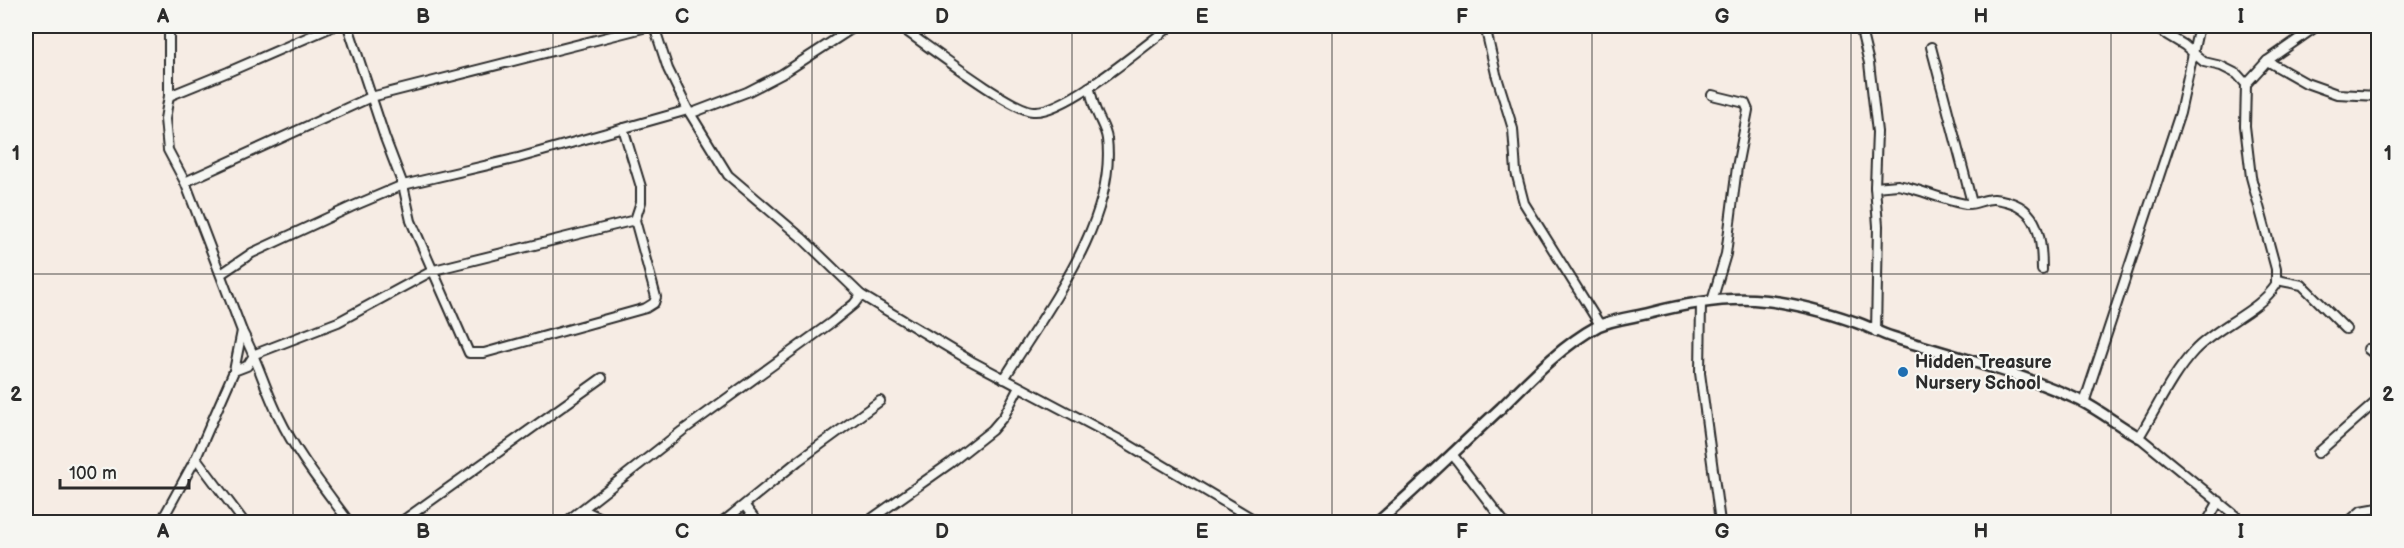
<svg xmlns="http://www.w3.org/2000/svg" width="2404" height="548" font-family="'Balsamiq Sans',sans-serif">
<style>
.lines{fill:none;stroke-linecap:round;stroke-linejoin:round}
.minor-casing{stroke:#2b2b2b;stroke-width:12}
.tertiary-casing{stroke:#2b2b2b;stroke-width:14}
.minor{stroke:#f6f6f2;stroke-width:8}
.tertiary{stroke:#f6f6f2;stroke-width:9}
.grid{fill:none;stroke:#2b2b2b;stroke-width:1.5;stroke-opacity:0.55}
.poi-dot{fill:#1f6fb2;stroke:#f6f6f2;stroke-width:2}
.labels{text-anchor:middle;stroke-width:4.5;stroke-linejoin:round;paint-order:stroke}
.poi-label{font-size:18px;font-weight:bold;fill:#2b2b2b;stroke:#f6f6f2;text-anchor:start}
.neatline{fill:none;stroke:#2b2b2b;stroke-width:2}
.grid-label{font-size:20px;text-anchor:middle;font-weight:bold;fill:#2b2b2b}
</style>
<rect width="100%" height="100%" fill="#f6ece4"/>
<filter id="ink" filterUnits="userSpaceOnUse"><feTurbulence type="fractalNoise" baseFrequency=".0167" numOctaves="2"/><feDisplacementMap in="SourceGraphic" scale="12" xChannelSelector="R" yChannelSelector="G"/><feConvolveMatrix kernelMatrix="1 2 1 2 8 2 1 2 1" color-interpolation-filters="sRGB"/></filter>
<g filter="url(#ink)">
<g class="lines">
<defs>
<g id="minor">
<path d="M 169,26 L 169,96 L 165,119 L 168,150 L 185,182 L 242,331 C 257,359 265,389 279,417 C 297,455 325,489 349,522"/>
<polyline points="348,26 385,138 403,185 411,221 469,353 484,353 646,308 654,303 656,297 635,220 641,202 641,187 623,128"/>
<polyline points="654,26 668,69 688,110 728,175 802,238 861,295 971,361 1124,442 1258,522"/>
<path d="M 899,26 C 923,42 1010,110 1033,111 C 1065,114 1144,46 1171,26"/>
<polyline points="1485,26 1496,74 1513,129 1516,172 1524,203 1600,325"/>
<polyline points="1860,26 1869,63 1877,132 1875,187 1878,226 1876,332"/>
<polyline points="2154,27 2184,45 2204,62 2221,66 2237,74 2246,84"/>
<polyline points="1931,47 1972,203"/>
<polyline points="2267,61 2306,83 2337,94 2378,96"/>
<polyline points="169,96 228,72 334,26"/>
<polyline points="692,113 747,92 782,74 856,26"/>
<polyline points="185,182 371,97 651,26"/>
<path d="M 1875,187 L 1898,185 L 1907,187 C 1926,192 1947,201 1966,204 C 1976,205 1985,198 1994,199 C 2037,203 2042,232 2042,270"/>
<polyline points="221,274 252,253 351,207 403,185 518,158 688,110"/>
<polyline points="2277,280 2302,285 2346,329"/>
<polyline points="1712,301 1726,254 1737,167 1748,110 1745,103 1712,95"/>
<polyline points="1701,302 1700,373 1720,522"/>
<polyline points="2368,349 2378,357"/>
<polyline points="234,371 242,331"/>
<path d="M 1004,379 C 1045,312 1117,221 1107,139 C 1106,130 1100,121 1097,113 C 1093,105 1092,95 1089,87"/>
<polyline points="2084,403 2180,113 2199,26"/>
<polyline points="2318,453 2378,400"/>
<polyline points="1452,454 1504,522"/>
<polyline points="196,458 244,522"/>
<polyline points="745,506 757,522"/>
<polyline points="583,510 609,522"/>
<polyline points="161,522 196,458 234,371 247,366 255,354 338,322 434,270 635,220"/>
<polyline points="401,522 602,378"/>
<polyline points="566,522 682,431 832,322 854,304 861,295"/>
<polyline points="686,522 689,522"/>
<polyline points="723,522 798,461 880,401"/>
<polyline points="867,522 949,464 992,430 1004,416 1019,387"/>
<polyline points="2207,522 2219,501"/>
<path d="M 2243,522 L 2139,437 C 2157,408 2171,376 2194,351 C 2217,326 2258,312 2276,285 L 2276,269 L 2251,177 L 2245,126 L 2246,84 L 2267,61 L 2317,26"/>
<polyline points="2348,522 2361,511 2378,508"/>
</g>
<path id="tertiary" d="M 1378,522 C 1420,486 1460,446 1501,408 C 1530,379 1561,346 1598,326 C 1613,319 1634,317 1650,313 C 1730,292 1778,295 1855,322 C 1868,326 1879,333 1892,337 C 1956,357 2021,373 2081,401 C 2101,411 2119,426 2139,437"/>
</defs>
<use href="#minor" class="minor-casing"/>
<use href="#tertiary" class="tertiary-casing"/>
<use href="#minor" class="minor"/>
<use href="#tertiary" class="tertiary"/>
</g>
</g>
<path class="grid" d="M 293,26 L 293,522M 553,26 L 553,522M 812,26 L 812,522M 1072,26 L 1072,522M 1332,26 L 1332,522M 1592,26 L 1592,522M 1851,26 L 1851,522M 2111,26 L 2111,522M 26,274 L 2378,274"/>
<circle class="poi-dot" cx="1903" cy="372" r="6"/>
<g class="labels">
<g class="poi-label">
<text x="1915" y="368">Hidden Treasure<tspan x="1915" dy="21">Nursery School</tspan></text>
</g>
</g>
<rect width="2404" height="548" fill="none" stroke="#f6f6f2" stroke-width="66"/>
<path d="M60 479v9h129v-9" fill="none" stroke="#2b2b2b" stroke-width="3"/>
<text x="69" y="479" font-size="18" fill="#2b2b2b" stroke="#f6f6f2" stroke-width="4.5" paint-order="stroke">100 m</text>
<rect x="33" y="33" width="2338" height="482" class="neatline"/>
<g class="grid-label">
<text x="163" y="23">A</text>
<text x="423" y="23">B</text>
<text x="682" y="23">C</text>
<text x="942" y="23">D</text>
<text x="1202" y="23">E</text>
<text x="1462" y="23">F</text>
<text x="1722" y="23">G</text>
<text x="1981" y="23">H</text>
<text x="2241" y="23">I</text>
<text x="16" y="160">1</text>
<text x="2388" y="160">1</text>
<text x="16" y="401">2</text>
<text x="2388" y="401">2</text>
<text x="163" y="538">A</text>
<text x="423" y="538">B</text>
<text x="682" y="538">C</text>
<text x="942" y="538">D</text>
<text x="1202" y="538">E</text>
<text x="1462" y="538">F</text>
<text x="1722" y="538">G</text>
<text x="1981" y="538">H</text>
<text x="2241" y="538">I</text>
</g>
</svg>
